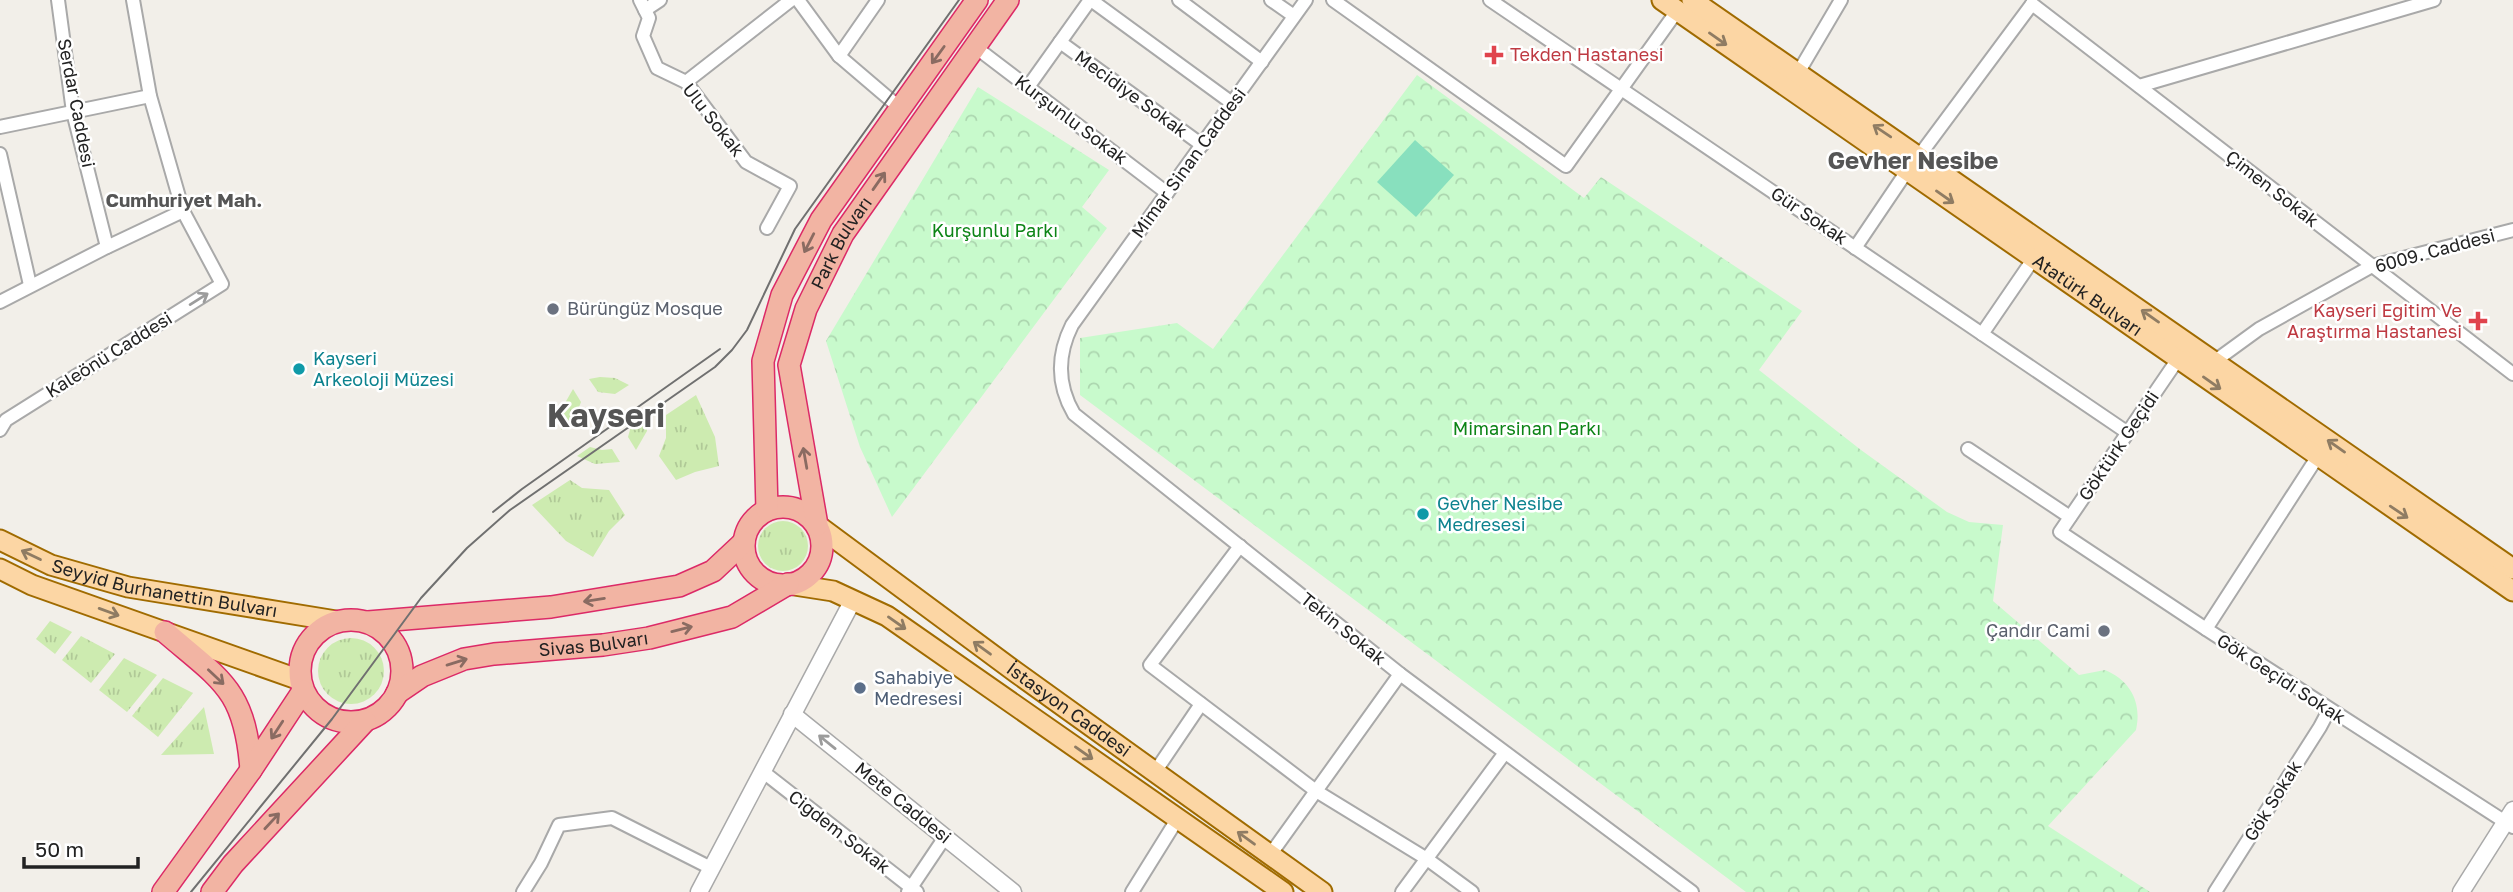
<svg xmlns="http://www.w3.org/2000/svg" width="2513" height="892" font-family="'Golos Text',sans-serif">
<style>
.grass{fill:url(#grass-tufts)}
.park{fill:url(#park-crowns)}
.pitch{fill:#88e0be}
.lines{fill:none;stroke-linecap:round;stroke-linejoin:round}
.minor-casing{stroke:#a9a9a9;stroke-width:16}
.tertiary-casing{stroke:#a9a9a9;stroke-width:19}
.primary-casing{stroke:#a06b00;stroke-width:23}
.trunk-casing{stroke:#dc2a67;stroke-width:24}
.minor{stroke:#fff;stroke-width:12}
.tertiary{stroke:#fff;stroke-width:16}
.primary{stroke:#fcd6a4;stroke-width:19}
.trunk{stroke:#f2b4a3;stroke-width:21}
.tram{stroke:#707070;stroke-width:2}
.oneway{stroke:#8f7c63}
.oneway2{stroke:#8a6b62}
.oneway3{stroke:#9c9c9c}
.health-dot{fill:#e0444e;stroke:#fff;stroke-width:2.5}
.worship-dot{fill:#6b7280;stroke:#fff;stroke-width:2.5}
.culture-dot{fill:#0f9aa8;stroke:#fff;stroke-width:2.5}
.service-dot{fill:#5c6f8a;stroke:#fff;stroke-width:2.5}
.labels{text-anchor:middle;stroke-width:5;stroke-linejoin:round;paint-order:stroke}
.health-label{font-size:18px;fill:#be3a42;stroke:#fff;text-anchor:start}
.street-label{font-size:18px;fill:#222;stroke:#fff}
.park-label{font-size:18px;fill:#0c8416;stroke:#fff}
.worship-label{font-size:18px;fill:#5b616d;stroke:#fff;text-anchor:start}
.culture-label{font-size:18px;fill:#0d838f;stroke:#fff;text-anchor:start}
.service-label{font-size:18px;fill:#4e5e75;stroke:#fff;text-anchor:start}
.neighbourhood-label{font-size:19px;font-weight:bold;fill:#555;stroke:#fff}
.district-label{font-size:24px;font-weight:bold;fill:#555;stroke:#fff}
.town-label{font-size:32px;font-weight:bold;fill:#555;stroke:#fff}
</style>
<defs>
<pattern id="grass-tufts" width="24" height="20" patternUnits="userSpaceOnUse" patternTransform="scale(1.75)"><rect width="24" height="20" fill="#cdebb0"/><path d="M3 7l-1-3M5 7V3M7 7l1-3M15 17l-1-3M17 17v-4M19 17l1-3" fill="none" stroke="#b0c997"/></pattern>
<pattern id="park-crowns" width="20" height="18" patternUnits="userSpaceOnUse" patternTransform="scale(1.75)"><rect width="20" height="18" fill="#c8facc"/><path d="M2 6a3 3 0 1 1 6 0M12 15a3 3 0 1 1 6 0" fill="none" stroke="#acd6af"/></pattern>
</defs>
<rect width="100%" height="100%" fill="#f2efe9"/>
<g class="grass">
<polygon points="600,377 615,378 629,385 615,394 598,392 589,379"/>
<polygon points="573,389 581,402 574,421 561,430 561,410"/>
<polygon points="696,395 715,437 719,466 695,472 676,480 659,456 666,438 666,415"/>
<polygon points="646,410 647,431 636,450 628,437 633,419"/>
<polygon points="590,447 602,450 612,449 620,462 595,464 577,456"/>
<polygon points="570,480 582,488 609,490 625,515 609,531 593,557 566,541 532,505"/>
<circle cx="783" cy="546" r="25"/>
<polygon points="50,621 72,632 55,654 36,639"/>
<polygon points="81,636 115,654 91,683 62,660"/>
<circle cx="351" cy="671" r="33"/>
<polygon points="124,658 157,675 127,712 99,690"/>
<polygon points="163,678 193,693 158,737 132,716"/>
<polygon points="204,707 214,754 161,755"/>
</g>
<g class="park">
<path d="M 1417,75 L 1584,198 L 1601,177 L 1802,311 L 1759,370 L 1861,450 L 1947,512 L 1969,522 L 2003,525 L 1993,601 L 2079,675 L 2105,670 C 2131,681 2142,703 2136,730 L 2048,826 L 2150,892 L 1746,892 L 1080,395 L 1080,338 L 1177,323 L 1213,349 Z"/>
<polygon points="978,87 1109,170 1082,207 1107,228 892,517 860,447 826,341"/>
</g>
<polygon class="pitch" points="1415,140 1454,175 1416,217 1377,182"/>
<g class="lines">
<defs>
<g id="minor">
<polyline points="58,0 73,112 107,247"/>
<polyline points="640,0 649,18 643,36 657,68 686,82 746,162 790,186 767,228"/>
<polyline points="798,0 839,56 900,108"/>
<polyline points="1091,0 1232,103"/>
<polyline points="1179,0 1262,62"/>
<polyline points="1271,0 1294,16"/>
<path d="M 1306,0 L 1072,325 C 1057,355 1057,385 1074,414 L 1400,674 L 1692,892"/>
<polyline points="1333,0 1566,166 1677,11"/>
<polyline points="1490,0 2128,433"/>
<polyline points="2032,4 2513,374"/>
<polyline points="645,10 660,0"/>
<polyline points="1060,42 1202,145"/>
<polyline points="974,46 1167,193"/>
<polyline points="839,56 878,0"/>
<polyline points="1798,73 1841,0"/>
<polyline points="686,82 791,0"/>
<polyline points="2139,86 2434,0"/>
<polyline points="1028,87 1090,0"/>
<polyline points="0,127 150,96"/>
<polyline points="0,154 30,285"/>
<polyline points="1919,156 2032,4"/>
<polyline points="1855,248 1907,171"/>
<polyline points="0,302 107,247 183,211"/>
<polyline points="1982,334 2034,258"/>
<polyline points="2178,359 2060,532 2206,629 2513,827"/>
<polyline points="2215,361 2259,329 2372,266 2513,230"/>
<polyline points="0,430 6,420 222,284 183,211 150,96 133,0"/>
<polyline points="1968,449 2070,517"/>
<polyline points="1240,546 1150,665 1316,791 1427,859 1472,892"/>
<polyline points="2206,629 2318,456"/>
<polyline points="762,771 917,892"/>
<polyline points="1155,772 1201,704"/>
<polyline points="1270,855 1400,674"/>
<polyline points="523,892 541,863 559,825 612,818 711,868"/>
<polyline points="908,892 945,837"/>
<polyline points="1132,892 1178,818"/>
<polyline points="1402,892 1504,754"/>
<polyline points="2215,892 2320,727 2329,710"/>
</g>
<g id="tertiary">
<polyline points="792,714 1013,892"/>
<polyline points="699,892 853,600"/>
<polyline points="2461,892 2513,810"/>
</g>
<g id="primary">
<path id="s1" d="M 1662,0 L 2513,591"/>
<polyline points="1692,0 2513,569"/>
<path id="s2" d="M 817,525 L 1017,673 L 1322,892"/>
<path id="s3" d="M 0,540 L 51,565 L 128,587 L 336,621"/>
<polyline points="0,569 32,585 300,680"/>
<polyline points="788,584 833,591 887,616 1283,892"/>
</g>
<g id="trunk">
<circle cx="783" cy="546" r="39"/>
<polyline points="767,510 763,361 782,295 821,220 977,0"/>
<path id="s4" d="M 817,525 L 789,365 L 806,309 L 843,234 L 1008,0"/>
<circle cx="351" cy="671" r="51"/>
<polyline points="368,622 551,607 679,586 713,571 744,542"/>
<path d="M 165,632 C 222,681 245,689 251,770"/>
<path id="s5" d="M 397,693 L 422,676 L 464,659 L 494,654 L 603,645 L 649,638 L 732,617 L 788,584"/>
<polyline points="163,892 251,770 303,691"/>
<polyline points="212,892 233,864 365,721"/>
</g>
</defs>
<use href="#minor" class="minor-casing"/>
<use href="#tertiary" class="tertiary-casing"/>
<use href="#primary" class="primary-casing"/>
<use href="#trunk" class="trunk-casing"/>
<use href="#minor" class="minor"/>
<use href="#tertiary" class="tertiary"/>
<use href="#primary" class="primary"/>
<use href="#trunk" class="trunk"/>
<g class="tram">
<polyline points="493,512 522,489 720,349"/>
<polyline points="191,892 332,719 421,598 467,548 510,510 715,367 732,350 747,330 795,229 959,0"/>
</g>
</g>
<defs><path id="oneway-shaft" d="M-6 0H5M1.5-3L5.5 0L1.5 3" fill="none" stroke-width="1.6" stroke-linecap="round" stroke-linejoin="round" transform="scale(1.75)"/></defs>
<g class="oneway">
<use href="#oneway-shaft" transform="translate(1718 39) rotate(35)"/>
<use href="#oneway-shaft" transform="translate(1882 131) rotate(-146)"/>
<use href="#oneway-shaft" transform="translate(1945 197) rotate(35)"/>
<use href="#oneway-shaft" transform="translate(2150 316) rotate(-145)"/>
<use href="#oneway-shaft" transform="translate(2212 383) rotate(35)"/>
<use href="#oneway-shaft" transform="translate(2336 446) rotate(-145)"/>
<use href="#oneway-shaft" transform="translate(2399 512) rotate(34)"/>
<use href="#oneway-shaft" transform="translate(31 555) rotate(-154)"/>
<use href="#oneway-shaft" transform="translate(109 612) rotate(20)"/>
<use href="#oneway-shaft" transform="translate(897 623) rotate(35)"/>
<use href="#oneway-shaft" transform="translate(982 648) rotate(-144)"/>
<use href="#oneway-shaft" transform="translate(1084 753) rotate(35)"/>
<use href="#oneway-shaft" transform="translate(1246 838) rotate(-144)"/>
</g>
<g class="oneway2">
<use href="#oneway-shaft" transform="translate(938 55) rotate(126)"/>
<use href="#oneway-shaft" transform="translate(879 181) rotate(-55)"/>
<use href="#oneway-shaft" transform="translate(809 243) rotate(117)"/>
<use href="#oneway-shaft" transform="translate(805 458) rotate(-100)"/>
<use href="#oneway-shaft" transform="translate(594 600) rotate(171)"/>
<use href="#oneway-shaft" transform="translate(682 629) rotate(-14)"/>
<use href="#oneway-shaft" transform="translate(457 662) rotate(-17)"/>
<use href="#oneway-shaft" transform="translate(216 677) rotate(43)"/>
<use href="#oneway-shaft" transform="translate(277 730) rotate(123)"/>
<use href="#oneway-shaft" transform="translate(272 821) rotate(-47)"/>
</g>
<g class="oneway3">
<use href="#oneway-shaft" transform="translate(199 299) rotate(-32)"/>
<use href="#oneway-shaft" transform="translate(827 742) rotate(-141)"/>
</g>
<g class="health-dot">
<path d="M1490.5 44.5h7v7h7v7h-7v7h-7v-7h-7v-7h7z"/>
<path d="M2474.5 310.5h7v7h7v7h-7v7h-7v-7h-7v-7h7z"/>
</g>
<g class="worship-dot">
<circle cx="553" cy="309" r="7"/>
<circle cx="2104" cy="631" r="7"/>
</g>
<g class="culture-dot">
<circle cx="299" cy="369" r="7"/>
<circle cx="1423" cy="514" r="7"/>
</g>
<circle class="service-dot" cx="860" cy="688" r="7"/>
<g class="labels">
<g class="health-label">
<text x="1510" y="61">Tekden Hastanesi</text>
<text x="2462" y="317" text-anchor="end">Kayseri Eğitim Ve<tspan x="2462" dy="21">Araştırma Hastanesi</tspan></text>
</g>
<g class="street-label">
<text transform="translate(1131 94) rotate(36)" y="6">Mecidiye Sokak</text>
<text transform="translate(76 103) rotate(79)" y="6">Serdar Caddesi</text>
<text transform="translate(713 120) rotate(52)" y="6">Ulu Sokak</text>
<text transform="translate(1071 120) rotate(37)" y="6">Kurşunlu Sokak</text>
<text transform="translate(1189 163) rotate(-54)" y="6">Mimar Sinan Caddesi</text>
<text transform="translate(2272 189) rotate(38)" y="6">Çimen Sokak</text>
<text transform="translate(1809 216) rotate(34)" y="6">Gür Sokak</text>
<text dy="6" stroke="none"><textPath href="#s4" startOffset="296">Park Bulvarı</textPath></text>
<text transform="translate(2435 251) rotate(-15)" y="6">6009. Caddesi</text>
<text dy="6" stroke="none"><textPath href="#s1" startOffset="518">Atatürk Bulvarı</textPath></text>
<text transform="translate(109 355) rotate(-32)" y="6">Kaleönü Caddesi</text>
<text transform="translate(2119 446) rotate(-56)" y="6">Göktürk Geçidi</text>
<text dy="6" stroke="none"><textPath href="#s3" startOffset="173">Seyyid Burhanettin Bulvarı</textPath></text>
<text transform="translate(1343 629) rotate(39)" y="6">Tekin Sokak</text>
<text dy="6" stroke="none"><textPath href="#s5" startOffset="206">Sivas Bulvarı</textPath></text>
<text transform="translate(2281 679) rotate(33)" y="6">Gök Geçidi Sokak</text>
<text dy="6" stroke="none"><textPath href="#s2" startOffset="312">İstasyon Caddesi</textPath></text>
<text transform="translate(2273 801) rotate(-58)" y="6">Gök Sokak</text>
<text transform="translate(903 803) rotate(39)" y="6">Mete Caddesi</text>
<text transform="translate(839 832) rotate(38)" y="6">Ciğdem Sokak</text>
</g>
<g class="park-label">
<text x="995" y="237">Kurşunlu Parkı</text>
<text x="1527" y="435">Mimarsinan Parkı</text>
</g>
<g class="worship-label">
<text x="567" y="315">Bürüngüz Mosque</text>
<text x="2090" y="637" text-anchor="end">Çandır Cami</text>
</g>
<g class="culture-label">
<text x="313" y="365">Kayseri<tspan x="313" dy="21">Arkeoloji Müzesi</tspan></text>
<text x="1437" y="510">Gevher Nesibe<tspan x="1437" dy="21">Medresesi</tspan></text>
</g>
<g class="service-label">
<text x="874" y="684">Sahabiye<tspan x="874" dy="21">Medresesi</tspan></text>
</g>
<g class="neighbourhood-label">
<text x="184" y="207">Cumhuriyet Mah.</text>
</g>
<g class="district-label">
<text x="1913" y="169">Gevher Nesibe</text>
</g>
<g class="town-label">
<text x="606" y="427">Kayseri</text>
</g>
</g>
<path d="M24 857v10h114v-10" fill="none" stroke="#222222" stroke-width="3.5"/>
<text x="35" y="857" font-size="21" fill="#222222" stroke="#ffffff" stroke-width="5" paint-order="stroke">50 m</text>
</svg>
